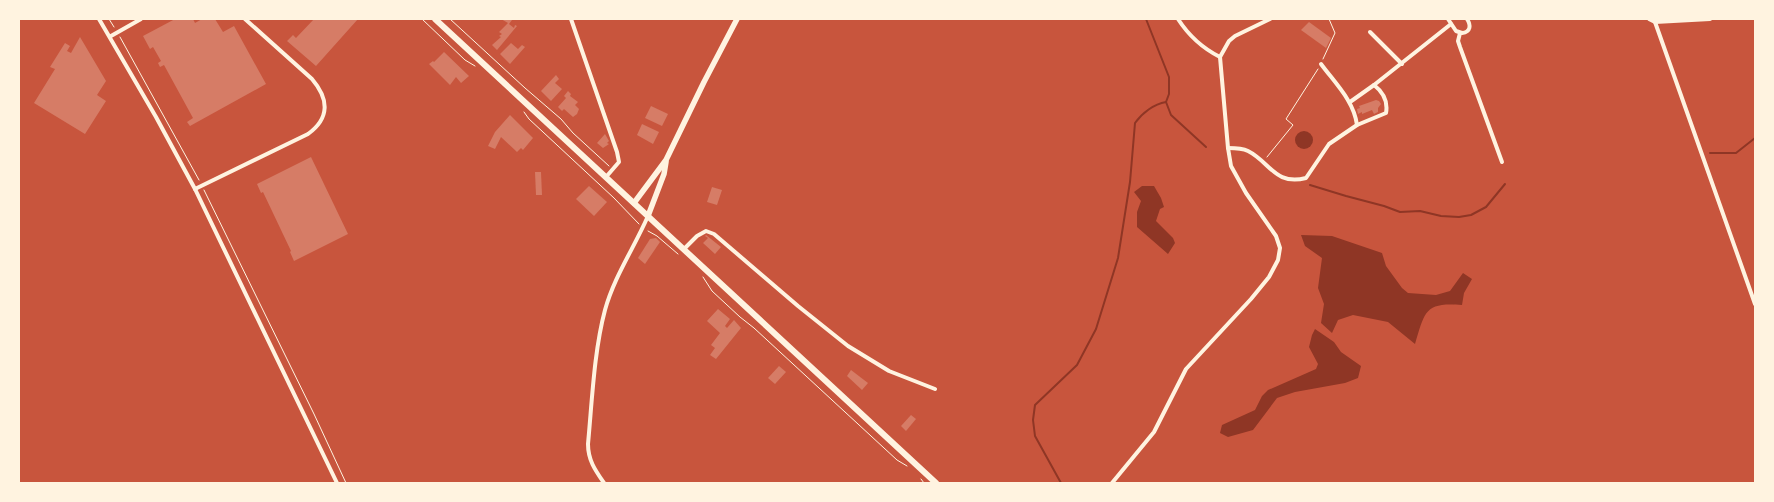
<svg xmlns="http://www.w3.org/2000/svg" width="1774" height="502" font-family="'Noto Serif',serif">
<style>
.water{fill:#8f3625}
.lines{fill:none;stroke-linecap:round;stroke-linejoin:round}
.stream{stroke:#8f3625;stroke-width:2}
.building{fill:#d67c66}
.path{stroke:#fff3e0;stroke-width:1}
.minor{stroke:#fff3e0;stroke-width:4}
.secondary{stroke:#fff3e0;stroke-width:5.5}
.primary{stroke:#fff3e0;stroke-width:6}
</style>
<rect width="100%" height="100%" fill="#c8553d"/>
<g class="water">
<circle cx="1304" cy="140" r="9"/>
<polygon points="1142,186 1154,186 1161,198 1164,207 1160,209 1156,221 1173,238 1175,243 1168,254 1137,227 1137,212 1141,201 1134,192"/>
<path d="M 1301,235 L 1332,236 L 1382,253 L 1386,266 L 1402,288 L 1408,293 L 1436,295 L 1450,291 L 1463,273 L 1472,279 L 1464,293 L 1462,305 C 1425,302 1425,311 1415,344 L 1388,322 L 1353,315 L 1338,320 L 1332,333 L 1321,323 L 1324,304 L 1318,288 L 1322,258 L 1305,246 Z"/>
<polygon points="1315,329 1334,342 1341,352 1361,366 1358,378 1345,383 1295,392 1277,398 1253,430 1228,437 1220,433 1222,425 1255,410 1262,396 1268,390 1316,369 1318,364 1309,347 1312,335"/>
</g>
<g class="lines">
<g class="stream">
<polyline points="1146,19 1169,77 1169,94 1166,102"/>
<polyline points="1166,102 1171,115 1206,147"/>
<polyline points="1710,153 1736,153 1755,138"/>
<polyline points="1310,185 1346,196 1384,206 1400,212 1420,211 1441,216 1459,217 1471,215 1486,207 1505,184"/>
<path d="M 1061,483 L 1035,436 L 1033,420 L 1035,405 L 1077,365 L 1096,329 L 1118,258 L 1130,182 L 1135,123 C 1142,113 1154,104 1166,102"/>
</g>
</g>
<g class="building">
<polygon points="175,19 193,19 195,23 202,19 215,19 223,32 234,26 266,84 190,126 187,122 193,118 164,65 160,67 158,63 161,61 153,47 150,49 143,36"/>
<polygon points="314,19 358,19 316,66 287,41 293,35 296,38"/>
<polygon points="501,19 510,19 512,20 509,24 514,28 515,25 517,26 497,50 492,45 501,37 499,36 502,34 499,32 508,23"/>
<polygon points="1309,22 1331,38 1326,48 1301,30"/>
<polygon points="80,37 106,81 97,95 106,101 85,134 34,103 55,69 50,67 65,43 70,46 67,51 71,53"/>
<polygon points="511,43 518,49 522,45 525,47 510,64 500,54"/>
<polygon points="444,52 469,76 461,83 456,77 450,85 429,64 433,61 434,62"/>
<polygon points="556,75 559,79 555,83 562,89 551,101 541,91"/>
<polygon points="568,91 571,94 570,96 578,102 575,105 579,109 577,114 573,117 564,109 562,111 558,107 566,98 564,96"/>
<polygon points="1376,100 1379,101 1381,104 1378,108 1378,112 1374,114 1372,110 1362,114 1362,112 1358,114 1357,109 1360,108 1359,106"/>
<polygon points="651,106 668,114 662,126 645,118"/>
<polygon points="510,115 533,138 523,150 521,148 517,152 501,137 495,149 488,146 495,132"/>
<polygon points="642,124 659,132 653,144 637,135"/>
<polygon points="605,134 609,141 607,143 609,144 603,148 597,143"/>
<polygon points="311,157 348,234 294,261 290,252 291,251 263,192 261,193 257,184"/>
<polygon points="535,172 541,172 542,195 536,195"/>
<polygon points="589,186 607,202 594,216 576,199"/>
<polygon points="712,187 722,190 717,205 707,202"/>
<polygon points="706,235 721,247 715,254 703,243 708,238 705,236"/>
<polygon points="656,238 660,242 645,264 638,258 650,239"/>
<polygon points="718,309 730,319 725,326 727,328 734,320 741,328 716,359 710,355 715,348 711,345 720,333 707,321"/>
<polygon points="779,366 786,372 775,384 768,378"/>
<polygon points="851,370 868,383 862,390 847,376"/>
<polygon points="911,415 916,419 906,431 901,426"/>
</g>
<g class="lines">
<g class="path">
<polyline points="109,19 114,27"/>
<polyline points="422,19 465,60 475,66"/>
<polyline points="450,19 525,88 561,119 573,133 609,166"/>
<polyline points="120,37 199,180"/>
<polyline points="1323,59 1335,33 1329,19"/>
<polyline points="524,112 529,119 614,198 639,224"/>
<polyline points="1267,157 1293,125 1286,119 1318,69"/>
<polyline points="204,190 314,414 346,483"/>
<polyline points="648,231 657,236 678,254"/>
<polyline points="703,277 712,291 740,317 754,328 897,460 907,466"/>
<polyline points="921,479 924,483"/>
</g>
<g class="minor">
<polyline points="99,19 156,117 195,189 337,483"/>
<polyline points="571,19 617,152 619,162 606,177"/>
<path d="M 1178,19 C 1189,36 1202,48 1220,57"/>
<path d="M 1448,19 L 1456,31 L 1462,33 C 1471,32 1471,25 1467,19"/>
<polyline points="1649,19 1655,22 1710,19"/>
<polyline points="1655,22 1755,304"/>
<polyline points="1370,32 1402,64"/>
<polyline points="1460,33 1458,41 1460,47 1502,162"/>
<polyline points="111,36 141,19"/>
<path d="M 1321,64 C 1335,83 1354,101 1357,125"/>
<polyline points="1374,85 1451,24"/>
<path d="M 1228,148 C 1234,148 1242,148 1248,151 C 1270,162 1275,186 1306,178 L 1329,144 L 1357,125 L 1386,113 C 1388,102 1383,92 1374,85 L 1350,102"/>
<path d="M 195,189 L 308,134 C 330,118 329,99 312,79 L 245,19"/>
<polyline points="684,249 697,236 706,231 714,234 798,306 848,346 889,371 935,389"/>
<path d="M 604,483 C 595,470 588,460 588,444 C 592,402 594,351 605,310 C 614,277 634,248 648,216"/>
<polyline points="1112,483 1154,432 1186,369 1251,299 1269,277 1278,260 1280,248 1276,236 1246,193 1231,166 1228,148 1220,57 1229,41 1235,36 1270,19"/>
</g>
<g class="secondary">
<polyline points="634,203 666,160 704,82 737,19"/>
<polyline points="648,216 664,174 666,162"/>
</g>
<polyline class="primary" points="435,19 936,483"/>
</g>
<rect width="1774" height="502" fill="none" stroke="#fff3e0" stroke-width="40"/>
</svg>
